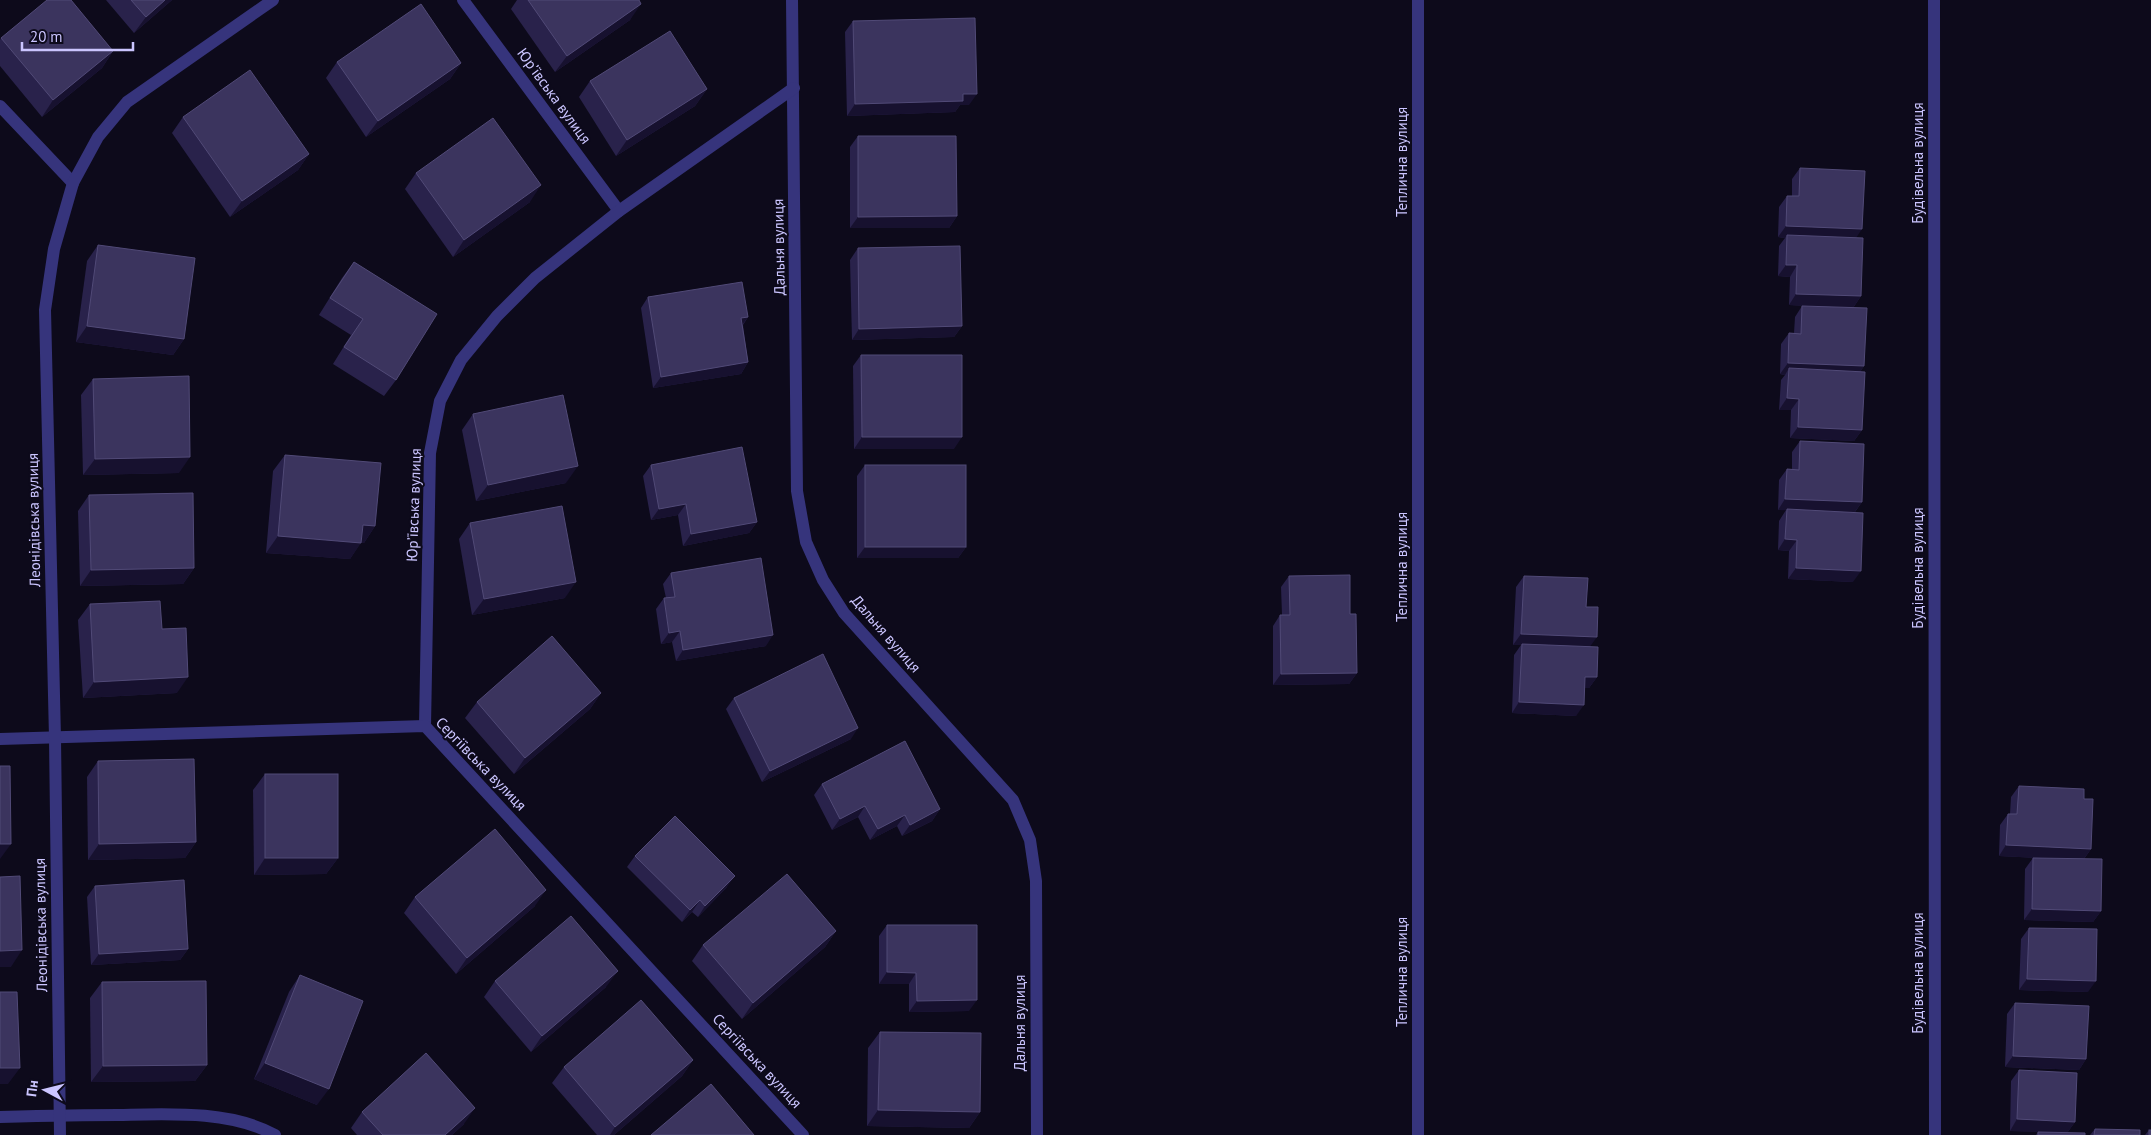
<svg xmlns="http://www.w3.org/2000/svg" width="2151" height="1135" font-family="'PT Sans',sans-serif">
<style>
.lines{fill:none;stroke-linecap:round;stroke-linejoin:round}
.minor{stroke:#36347c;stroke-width:12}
.wall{fill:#29224b}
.shaded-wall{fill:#17112f}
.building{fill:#3b345e;stroke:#514a77}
.labels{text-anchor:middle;stroke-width:4;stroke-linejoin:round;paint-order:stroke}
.street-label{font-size:15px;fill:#cbc5ff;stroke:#0d0a1b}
</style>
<rect width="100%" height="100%" fill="#0d0a1b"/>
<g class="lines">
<g class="minor">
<polyline points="463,0 619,211"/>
<polyline points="792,0 797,491 806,542 823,580 844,613 1013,800 1030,840 1036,881 1037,1135"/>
<polyline points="1934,0 1935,1135"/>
<polyline points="0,106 73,183"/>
<polyline points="425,726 430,453 440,401 461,360 497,316 535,278 619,211 794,88"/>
<polyline points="0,739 425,726 803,1135"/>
<path d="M 0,1117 C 39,1116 79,1115 118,1115 C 167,1114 230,1110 275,1135"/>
<polyline points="60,1135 55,738 45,310 54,249 73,183 98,137 127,102 273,0"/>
<polyline points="1418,1135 1418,0"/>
</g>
</g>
<g class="wall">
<polygon points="106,0 172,0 134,33"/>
<polygon points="517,0 639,0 630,20 555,72 511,9"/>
<polygon points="853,21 969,105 960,105 955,112 847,116 845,32"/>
<polygon points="1,38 113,51 102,68 42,117 0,66 0,40"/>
<polygon points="337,62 461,63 450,79 366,137 326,78"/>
<polygon points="590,81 707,89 695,106 616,156 579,97"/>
<polygon points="183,117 309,154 298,170 230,217 172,133"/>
<polygon points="858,136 957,216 949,228 850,228 850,147"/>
<polygon points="1800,168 1856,238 1861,296 1853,308 1789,305 1790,277 1778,276 1779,246 1785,238 1778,237 1779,207 1787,196 1792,196 1792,179"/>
<polygon points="416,173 530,202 453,257 405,189"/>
<polygon points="98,245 184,339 173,355 76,342 87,261"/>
<polygon points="858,248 962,326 954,337 852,340 850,260"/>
<polygon points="354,262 396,380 384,396 333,364 351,335 319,315 342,278"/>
<polygon points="648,297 748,317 743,325 748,362 741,374 653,388 641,308"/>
<polygon points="1802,306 1864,366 1860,372 1862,430 1854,441 1790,438 1791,410 1779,410 1781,380 1785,375 1780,374 1781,344 1789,333 1794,333 1795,317"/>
<polygon points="861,355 954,449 854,449 853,366"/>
<polygon points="93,379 179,473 83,475 81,395"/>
<polygon points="473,414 566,483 476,501 462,430"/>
<polygon points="1800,441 1862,502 1855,512 1853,582 1788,579 1789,551 1778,550 1779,521 1786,510 1778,510 1779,480 1787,469 1792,469 1792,452"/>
<polygon points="285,455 375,526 364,543 361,542 350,559 266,553 273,471"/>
<polygon points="651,465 757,522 749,533 683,546 678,515 651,520 643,476"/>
<polygon points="865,465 966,547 958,558 857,558 857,476"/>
<polygon points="89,495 194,568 183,584 80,586 78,511"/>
<polygon points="470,523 565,598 472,615 459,539"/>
<polygon points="671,573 766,646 676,661 672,642 661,644 656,609 664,598 666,598 663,584"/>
<polygon points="1289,576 1350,614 1357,673 1349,684 1273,685 1273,626 1280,615 1282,615 1281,587"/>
<polygon points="1524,576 1586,607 1590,647 1597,677 1589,688 1584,688 1576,716 1512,713 1514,655 1521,645 1513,645 1516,587"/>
<polygon points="90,604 162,629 177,693 83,698 78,620"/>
<polygon points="601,693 590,709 514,774 465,718 477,702"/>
<polygon points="734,698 851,739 762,782 726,709"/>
<polygon points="98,761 196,842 185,858 88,860 87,777"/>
<polygon points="265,774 338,858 326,874 254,875 253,790"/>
<polygon points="822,784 940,809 932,821 902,836 897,826 870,840 858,817 832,830 814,795"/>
<polygon points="2019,786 2084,799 2091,849 2084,859 2101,911 2093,922 2024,920 2025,869 2033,858 2038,858 1999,856 2000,825 2008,814 2010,814 2011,797"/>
<polygon points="635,856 727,887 698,917 692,912 682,922 627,867"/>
<polygon points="95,886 188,949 180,960 91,965 87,897"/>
<polygon points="415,897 535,906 456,974 404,913"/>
<polygon points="887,925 969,1011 909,1012 909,984 879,984 879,936"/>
<polygon points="2029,928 2088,992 2019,990 2021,939"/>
<polygon points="836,931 825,947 742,1019 692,961 703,945"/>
<polygon points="300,975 317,1105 254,1079 289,992"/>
<polygon points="495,981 606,987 531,1052 484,997"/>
<polygon points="102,982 207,1065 195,1081 91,1082 90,998"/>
<polygon points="2015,1003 2086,1059 2079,1070 2005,1067 2007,1014"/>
<polygon points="880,1032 980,1112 969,1128 867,1126 868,1048"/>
<polygon points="693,1060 682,1076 614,1135 597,1135 552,1083 564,1067"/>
<polygon points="2019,1070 2075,1122 2067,1133 2085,1135 2036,1135 2038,1132 2049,1132 2010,1131 2011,1081"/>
<polygon points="362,1112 464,1124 452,1135 357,1135 351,1128"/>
<polygon points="2095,1129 2140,1135 2090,1135"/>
<polygon points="2149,1130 2151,1135 2145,1135"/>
</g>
<g class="shaded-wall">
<polygon points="165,0 172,0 134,33 146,17"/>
<polygon points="641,4 630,20 555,72 567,56"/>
<polygon points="113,51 102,68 42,117 53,100"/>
<polygon points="461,63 450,79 366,137 378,121"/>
<polygon points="707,89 695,106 616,156 627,140"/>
<polygon points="963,94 977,94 969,105 960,105 955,112 847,116 855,104"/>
<polygon points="309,154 298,170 230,217 242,201"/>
<polygon points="541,185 530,202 453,257 464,240"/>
<polygon points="957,216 949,228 850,228 858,217"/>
<polygon points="1786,226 1862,229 1854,241 1787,235 1785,238 1778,237"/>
<polygon points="1786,265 1797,265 1790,277 1778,276"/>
<polygon points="1796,294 1861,296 1853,308 1789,305"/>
<polygon points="748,317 740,328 741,318"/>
<polygon points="87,326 184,339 173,355 76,342"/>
<polygon points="962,326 954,337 852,340 859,329"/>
<polygon points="748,362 741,374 653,388 661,377"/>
<polygon points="1788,363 1864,366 1856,378 1789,368 1785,375 1780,374"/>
<polygon points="1787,398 1799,399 1791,410 1779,410"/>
<polygon points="1798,427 1862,430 1854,441 1790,438"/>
<polygon points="862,437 962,437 954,449 854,449"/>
<polygon points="190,457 179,473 83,475 95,459"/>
<polygon points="578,466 566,483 476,501 488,485"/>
<polygon points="1785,499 1862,502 1854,513 1778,510"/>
<polygon points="686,504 678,515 651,520 659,509"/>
<polygon points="757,522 749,533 683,546 691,534"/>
<polygon points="363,525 375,526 364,543 352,541"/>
<polygon points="278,536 361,543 350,559 266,553"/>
<polygon points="1785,539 1797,540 1789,551 1778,550"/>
<polygon points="865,547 966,547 958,558 857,558"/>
<polygon points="194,568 183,584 80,586 91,570"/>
<polygon points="1796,568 1861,571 1853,582 1788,579"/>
<polygon points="576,582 565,598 472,615 484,599"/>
<polygon points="680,631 672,642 661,644 669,633"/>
<polygon points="1521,634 1597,637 1589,648 1522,644 1521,645 1513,645"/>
<polygon points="773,635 766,646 676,661 683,650"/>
<polygon points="1357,673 1349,684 1273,685 1281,674"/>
<polygon points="188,677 177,693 83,698 94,682"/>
<polygon points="1585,677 1597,677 1589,688 1577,688"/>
<polygon points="601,693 590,709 514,774 525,758"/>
<polygon points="1519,702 1584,705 1576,716 1512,713"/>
<polygon points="858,728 851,739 762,782 770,771"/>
<polygon points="865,806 858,817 832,830 840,819"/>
<polygon points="940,809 932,821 902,836 910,825"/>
<polygon points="905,815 897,826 870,840 878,829"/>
<polygon points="196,842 185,858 88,860 99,844"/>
<polygon points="0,844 11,844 0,859"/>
<polygon points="2006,845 2091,849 2083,860 1999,856"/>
<polygon points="265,858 338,858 326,874 254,875"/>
<polygon points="735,876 727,887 698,917 705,906"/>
<polygon points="546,890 535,906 456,974 467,958"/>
<polygon points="700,900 692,912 682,922 690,910"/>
<polygon points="2032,909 2101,911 2093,922 2024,920"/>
<polygon points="836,931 825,947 742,1019 753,1003"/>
<polygon points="188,949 180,960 91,965 99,954"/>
<polygon points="22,950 11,967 0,967 0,951"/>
<polygon points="618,971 606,987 531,1052 542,1036"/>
<polygon points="887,972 916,973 909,984 879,984"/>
<polygon points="2027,979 2096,981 2088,992 2019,990"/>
<polygon points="977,1000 969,1011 909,1012 917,1001"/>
<polygon points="2013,1056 2086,1059 2079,1070 2005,1067"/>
<polygon points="693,1060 682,1076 614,1135 610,1135 615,1127"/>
<polygon points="265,1063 329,1089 317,1105 254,1079"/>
<polygon points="207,1065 195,1081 91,1082 103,1066"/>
<polygon points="0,1068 20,1068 8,1084 0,1084"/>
<polygon points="475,1108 464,1124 452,1135 445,1135"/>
<polygon points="878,1110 980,1112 969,1128 867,1126"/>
<polygon points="2017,1119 2075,1122 2067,1133 2010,1131"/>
</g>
<g class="building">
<polygon points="47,0 71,0 113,51 53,100 1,38"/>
<polygon points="131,0 165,0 146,17"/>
<polygon points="528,0 639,0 641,4 567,56"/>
<polygon points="421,4 461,63 378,121 337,62"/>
<polygon points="975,18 977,94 963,94 963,101 855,104 853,21"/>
<polygon points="670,31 707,89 627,140 590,81"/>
<polygon points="250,70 309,154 242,201 183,117"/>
<polygon points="493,118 541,185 464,240 416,173"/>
<polygon points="858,136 956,136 957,216 858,217"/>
<polygon points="1800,168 1865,171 1862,229 1786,226 1787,196 1799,196"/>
<polygon points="1787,235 1863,238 1861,296 1796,294 1797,265 1786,265"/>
<polygon points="98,245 195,258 184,339 87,326"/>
<polygon points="960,246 962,326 859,329 858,248"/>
<polygon points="354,262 437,314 396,380 344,347 363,319 330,298"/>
<polygon points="742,282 748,317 741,318 748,362 661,377 648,297"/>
<polygon points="1802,306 1867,308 1864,366 1788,363 1789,333 1801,334"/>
<polygon points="861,355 962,355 962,437 862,437"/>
<polygon points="1789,368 1865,372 1862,430 1798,427 1799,399 1787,398"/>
<polygon points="189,376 190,457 95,459 93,379"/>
<polygon points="563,395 578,466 488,485 473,414"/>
<polygon points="1800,441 1864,444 1862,502 1785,499 1787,469 1799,470"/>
<polygon points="742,447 757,522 691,534 686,504 659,509 651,465"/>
<polygon points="285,455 381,463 375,526 363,525 361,543 278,536"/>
<rect x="865" y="465" width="101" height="82"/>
<polygon points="193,493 194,568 91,570 89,495"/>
<polygon points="562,506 576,582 484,599 470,523"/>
<polygon points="1787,509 1863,513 1861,571 1796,568 1797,540 1785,539"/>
<polygon points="761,558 773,635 683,650 680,631 669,633 664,598 675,597 671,573"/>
<polygon points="1350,575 1350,614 1356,614 1357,673 1281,674 1280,615 1290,615 1289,576"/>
<polygon points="1524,576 1588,578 1586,607 1598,607 1597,637 1521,634"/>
<polygon points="160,601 162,629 186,628 188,677 94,682 90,604"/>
<polygon points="552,636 601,693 525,758 477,702"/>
<polygon points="1522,644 1598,647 1597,677 1585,677 1584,705 1519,702"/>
<polygon points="823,654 858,728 770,771 734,698"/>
<polygon points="905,741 940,809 910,825 905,815 878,829 865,806 840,819 822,784"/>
<polygon points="194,759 196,842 99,844 98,761"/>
<polygon points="0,766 10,766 11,844 0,844"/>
<rect x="265" y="774" width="73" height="84"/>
<polygon points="2019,786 2084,789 2084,799 2093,799 2091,849 2006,845 2008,814 2017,814"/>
<polygon points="675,816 735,876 705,906 700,900 690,910 635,856"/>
<polygon points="495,829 546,890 467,958 415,897"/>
<polygon points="2033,858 2102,859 2101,911 2032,909"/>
<polygon points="787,874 836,931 753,1003 703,945"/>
<polygon points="20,876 22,950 0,951 0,877"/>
<polygon points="184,880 188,949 99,954 95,886"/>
<polygon points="571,916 618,971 542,1036 495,981"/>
<polygon points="887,925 977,925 977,1000 917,1001 916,973 887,972"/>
<polygon points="2029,928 2097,929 2096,981 2027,979"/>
<polygon points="300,975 363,1001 329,1089 265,1063"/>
<polygon points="206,981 207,1065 103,1066 102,982"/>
<polygon points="0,992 17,992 20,1068 0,1068"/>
<polygon points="641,1000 693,1060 615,1127 564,1067"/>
<polygon points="2015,1003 2089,1006 2086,1059 2013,1056"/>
<polygon points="880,1032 981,1033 980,1112 878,1110"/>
<polygon points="426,1053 475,1108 445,1135 383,1135 362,1112"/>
<polygon points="2019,1070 2077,1073 2075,1122 2017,1119"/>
<polygon points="711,1084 754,1135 651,1135"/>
<polygon points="2095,1129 2140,1130 2140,1135 2094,1135"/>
<rect x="2149" y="1130" width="2" height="5"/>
<polygon points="2038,1132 2085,1133 2085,1135 2038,1135"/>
</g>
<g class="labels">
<g class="street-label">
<text transform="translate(554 96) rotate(54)" y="5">Юрʼївська вулиця</text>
<text transform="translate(1402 162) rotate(-90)" y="5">Теплична вулиця</text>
<text transform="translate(1918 163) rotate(-90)" y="5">Будівельна вулиця</text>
<text transform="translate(779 247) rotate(-91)" y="5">Дальня вулиця</text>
<text transform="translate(414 505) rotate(-88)" y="5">Юрʼївська вулиця</text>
<text transform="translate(34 520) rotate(-91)" y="5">Леонідівська вулиця</text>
<text transform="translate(1402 567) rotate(-90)" y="5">Теплична вулиця</text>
<text transform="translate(1918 568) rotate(-90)" y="5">Будівельна вулиця</text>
<text transform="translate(886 634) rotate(49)" y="5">Дальня вулиця</text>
<text transform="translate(481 764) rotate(46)" y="5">Сергіївська вулиця</text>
<text transform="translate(41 925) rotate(-91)" y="5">Леонідівська вулиця</text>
<text transform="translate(1402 972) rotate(-90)" y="5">Теплична вулиця</text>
<text transform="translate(1918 973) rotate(-90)" y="5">Будівельна вулиця</text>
<text transform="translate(1020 1023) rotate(-90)" y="5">Дальня вулиця</text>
<text transform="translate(757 1061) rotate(47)" y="5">Сергіївська вулиця</text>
</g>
</g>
<g transform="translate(45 1090) rotate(277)" stroke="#0d0a1b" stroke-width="4" paint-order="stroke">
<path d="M0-4L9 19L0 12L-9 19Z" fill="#cbc5ff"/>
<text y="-8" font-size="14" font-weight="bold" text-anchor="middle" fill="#cbc5ff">Пн</text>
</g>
<path d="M22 42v8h111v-8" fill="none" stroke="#cbc5ff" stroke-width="2.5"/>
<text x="30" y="42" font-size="15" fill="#cbc5ff" stroke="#0d0a1b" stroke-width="4" paint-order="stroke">20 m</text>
</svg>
